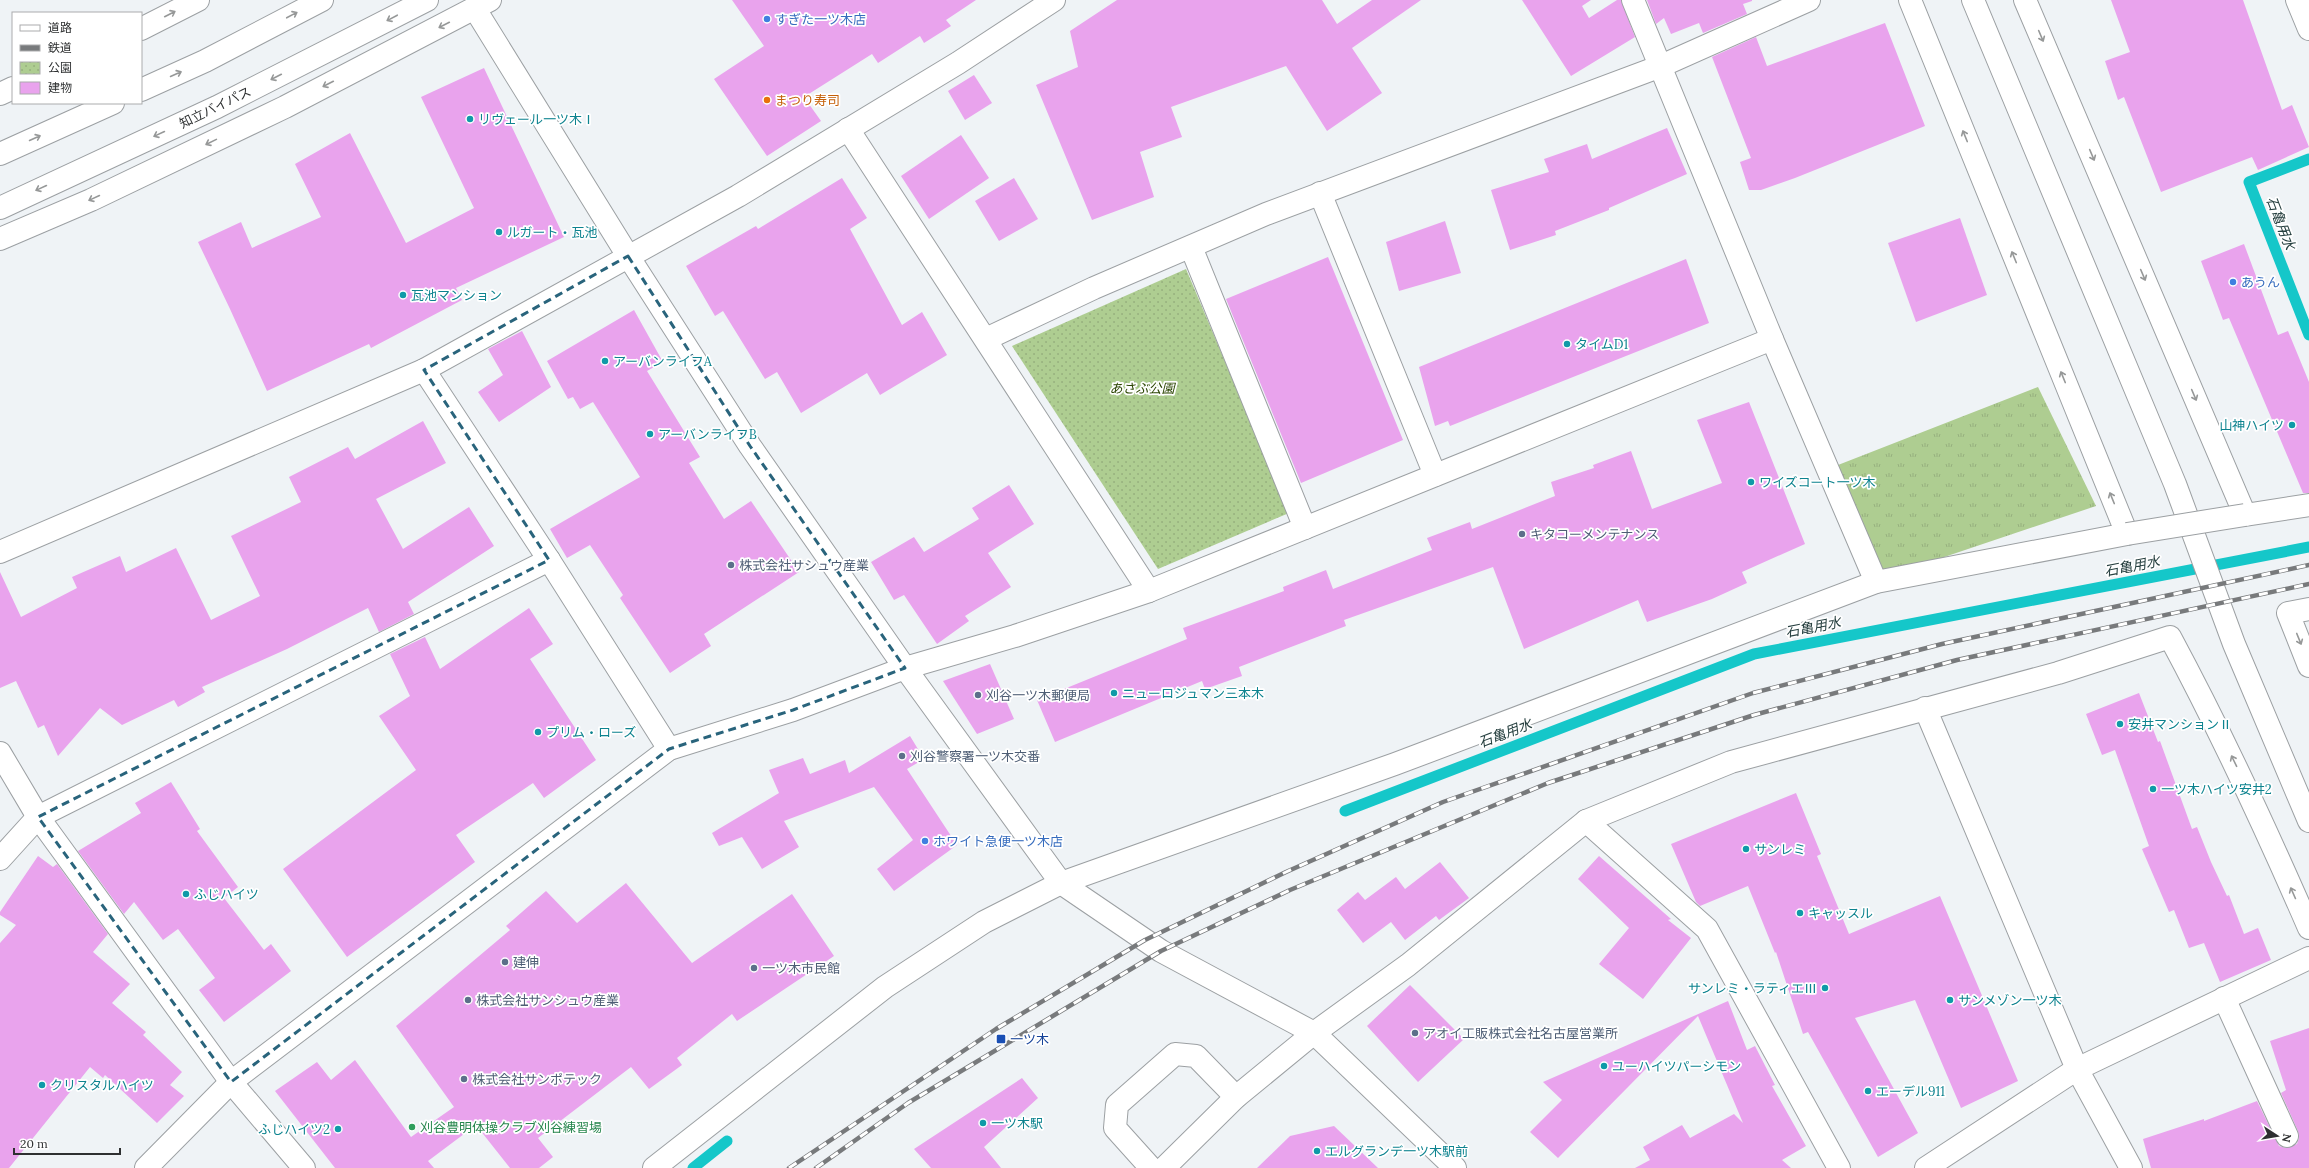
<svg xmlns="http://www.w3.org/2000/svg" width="2309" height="1168" font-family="Lora,'Noto Sans JP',serif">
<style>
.grass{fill:url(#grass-tufts)}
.park{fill:url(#park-dots)}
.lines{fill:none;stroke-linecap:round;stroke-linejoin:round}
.stream{stroke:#15c7c9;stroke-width:11}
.building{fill:#e9a3ed}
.minor-casing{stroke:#9ca0a3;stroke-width:24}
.highway-casing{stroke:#9ca0a3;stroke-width:24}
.minor{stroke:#fff;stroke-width:22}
.highway{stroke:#fff;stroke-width:22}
.rail-casing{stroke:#787a7c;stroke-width:4.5}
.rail{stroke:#fff;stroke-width:3;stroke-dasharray:9;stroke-linecap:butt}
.minor-bridge-casing{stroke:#9ca0a3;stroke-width:24;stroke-linecap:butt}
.minor-bridge{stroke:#fff;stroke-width:22}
.oneway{stroke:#969898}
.marked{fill:none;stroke:#29647c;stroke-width:3;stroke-dasharray:8 5;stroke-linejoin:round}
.shop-dot{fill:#3f7fe0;stroke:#fff;stroke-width:1.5}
.food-dot{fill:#e8710a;stroke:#fff;stroke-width:1.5}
.culture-dot{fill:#0f9aa8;stroke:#fff;stroke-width:1.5}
.service-dot{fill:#5c6f8a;stroke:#fff;stroke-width:1.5}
.transit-dot{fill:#1a4fb4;stroke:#fff;stroke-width:1.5}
.leisure-dot{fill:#2e9e5b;stroke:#fff;stroke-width:1.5}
.labels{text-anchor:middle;stroke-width:3.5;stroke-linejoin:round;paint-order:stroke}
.shop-label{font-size:13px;fill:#366cbe;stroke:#fff;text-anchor:start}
.food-label{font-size:13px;fill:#c56008;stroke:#fff;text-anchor:start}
.street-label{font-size:13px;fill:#2e3031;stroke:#fff}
.culture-label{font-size:13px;fill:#0d838f;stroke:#fff;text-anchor:start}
.park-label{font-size:13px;font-style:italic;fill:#2a4401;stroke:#fff}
.service-label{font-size:13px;fill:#4e5e75;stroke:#fff;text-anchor:start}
.transit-label{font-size:13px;fill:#164399;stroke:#fff;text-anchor:start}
.leisure-label{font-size:13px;fill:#27864d;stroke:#fff;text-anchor:start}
.water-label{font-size:14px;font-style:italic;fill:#274040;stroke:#fff}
</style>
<defs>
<pattern id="grass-tufts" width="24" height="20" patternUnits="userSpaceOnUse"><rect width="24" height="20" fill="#aecd91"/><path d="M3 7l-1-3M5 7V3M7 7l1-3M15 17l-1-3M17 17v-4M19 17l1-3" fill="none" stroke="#96b07e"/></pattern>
<pattern id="park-dots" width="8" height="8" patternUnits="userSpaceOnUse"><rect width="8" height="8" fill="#aecd91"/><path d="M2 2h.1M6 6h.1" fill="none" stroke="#96b07e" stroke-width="1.8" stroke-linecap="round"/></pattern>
</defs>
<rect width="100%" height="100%" fill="#eff3f6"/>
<polygon class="grass" points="2038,387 2096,506 1882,578 1838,465"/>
<polygon class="park" points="1186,269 1289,513 1158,569 1012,346"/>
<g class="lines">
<g class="stream">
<polyline points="2309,159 2249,182 2309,335"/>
<polyline points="1345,811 1754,654 2309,547"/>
<polyline points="693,1168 727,1141"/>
</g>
</g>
<g class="building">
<polygon points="732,0 976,0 946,20 951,26 924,43 920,36 878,63 872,54 804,97 821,121 767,156 714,79 764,46"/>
<polygon points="1117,0 1322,0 1337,24 1372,0 1421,0 1352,48 1382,93 1327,131 1286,66 1171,107 1182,137 1140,152 1154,197 1092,220 1036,85 1078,67 1070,31"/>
<polygon points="1522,0 1591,0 1582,6 1589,18 1617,0 1621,0 1635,37 1571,76"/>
<polygon points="1647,0 1752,0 1752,1 1743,4 1747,14 1703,33 1699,23 1671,34 1664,18 1656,24"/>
<polygon points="2111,0 2243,0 2282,110 2292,105 2309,147 2258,170 2252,157 2161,192 2124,97 2118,100 2105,61 2130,52"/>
<polygon points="1885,23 1925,126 1795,178 1761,190 1749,190 1740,162 1751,158 1712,57 1756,37 1767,66"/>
<polygon points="484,68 564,237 456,288 462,300 371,348 369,344 267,391 230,309 198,242 241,222 252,248 321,217 295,164 350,133 406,243 474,208 421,97"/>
<polygon points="974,75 992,103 965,120 948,91"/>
<polygon points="1667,128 1687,174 1609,208 1609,210 1555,231 1556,235 1510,250 1491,190 1549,172 1544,159 1587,144 1592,159"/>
<polygon points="961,135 989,178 929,219 901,176"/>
<polygon points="842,178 867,218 850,229 902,325 922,312 947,355 880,395 867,373 801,413 777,372 765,379 723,311 715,316 686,266 756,226 758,229"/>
<polygon points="1014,178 1038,219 999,241 975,201"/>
<polygon points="1960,218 1987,295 1916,322 1888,243"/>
<polygon points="1445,221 1461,273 1399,291 1386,242"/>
<polygon points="2244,244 2278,335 2288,331 2309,382 2309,493 2303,493 2229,318 2223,320 2201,261"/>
<polygon points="1328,257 1403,440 1301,483 1226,299"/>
<polygon points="1686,259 1709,323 1450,426 1448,421 1435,426 1419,367"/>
<polygon points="634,310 663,362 647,371 700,457 689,463 724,519 751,501 799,572 704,634 711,646 670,673 620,598 623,595 590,545 567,558 550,529 640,477 593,402 580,409 573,397 568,399 547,361"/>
<polygon points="522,331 551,387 499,422 478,392 503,375 488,349"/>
<polygon points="1749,402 1805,544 1742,572 1747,583 1712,599 1647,622 1638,600 1524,649 1493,567 1344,620 1346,626 1239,667 1242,676 1205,689 1202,681 1055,742 1037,700 1187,639 1183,628 1284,591 1283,587 1326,570 1333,589 1432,550 1427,538 1470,522 1472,529 1555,496 1551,482 1594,468 1593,465 1631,451 1652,509 1722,483 1697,420"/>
<polygon points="423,421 446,463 376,499 403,549 469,507 494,546 408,602 414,614 379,632 368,608 287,649 202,687 205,692 178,707 174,700 122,725 100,708 58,756 44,725 38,728 16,681 0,688 0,572 21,617 77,588 72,577 120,556 126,572 176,548 211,620 260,596 231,536 301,502 289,477 348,447 355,459"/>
<polygon points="1009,485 1034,524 988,553 1011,587 965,616 969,621 937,644 904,595 894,600 871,562 914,537 924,552 979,519 972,508"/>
<polygon points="529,608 553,644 530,659 596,760 544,798 533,783 456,835 475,862 347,957 283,869 416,770 379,716 410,696 390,654 425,637 440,669"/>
<polygon points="990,664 1014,719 977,734 943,681"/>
<polygon points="2139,693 2158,742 2160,741 2192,829 2197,827 2211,862 2227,896 2229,895 2244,934 2258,928 2271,960 2220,982 2204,943 2189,948 2174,910 2169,912 2142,849 2149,846 2115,750 2102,755 2086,714"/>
<polygon points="910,736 924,759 907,769 957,845 894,891 877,869 913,840 874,787 784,821 799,847 762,869 742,837 719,846 712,833 779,793 769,770 803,758 810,774 845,760 849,773"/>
<polygon points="171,782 200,829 197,831 238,887 224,898 264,950 271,944 291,971 224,1022 199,990 215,978 178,929 163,940 134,902 124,914 78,851 141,813 135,803"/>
<polygon points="1796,793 1821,854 1817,856 1849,934 1940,896 2018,1081 1961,1108 1915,1000 1855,1018 1918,1133 1878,1157 1808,1032 1803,1034 1776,952 1775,953 1748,886 1700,906 1696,902 1671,844"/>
<polygon points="38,856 53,867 57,864 108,934 93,952 130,984 112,1003 146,1032 143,1035 182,1072 170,1085 184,1096 157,1123 105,1075 103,1078 90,1067 9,1168 0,1168 0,943 16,925 0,915 0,912"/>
<polygon points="1599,856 1671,919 1668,920 1691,938 1643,999 1599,964 1629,928 1578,879"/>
<polygon points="1440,862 1469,898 1439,920 1436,916 1405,940 1391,922 1363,943 1337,910 1358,892 1365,900 1396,877 1405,889"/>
<polygon points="626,883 692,963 792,894 834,956 737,1021 732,1014 677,1058 682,1065 649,1089 631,1067 538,1138 553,1157 539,1168 510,1168 476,1125 428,1161 434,1168 335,1168 275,1091 317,1062 331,1080 355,1060 411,1137 454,1107 396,1026 510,930 506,926 546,891 577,923"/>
<polygon points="1410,985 1464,1039 1418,1082 1367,1026"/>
<polygon points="1728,1001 1747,1050 1755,1046 1775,1085 1772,1086 1806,1146 1782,1160 1791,1168 1635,1168 1650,1160 1643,1147 1682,1125 1690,1138 1734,1114 1743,1123 1698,1016 1558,1158 1530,1132 1562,1100 1543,1082"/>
<polygon points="2309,1028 2309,1168 2151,1168 2143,1139 2204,1119 2204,1121 2257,1101 2279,1146 2286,1148 2297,1144 2299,1138 2298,1131 2281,1093 2286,1090 2270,1041"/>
<polygon points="1022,1078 1038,1098 984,1147 1001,1168 931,1168 914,1149"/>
<polygon points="1334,1126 1378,1168 1257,1168 1290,1136"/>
</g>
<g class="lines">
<defs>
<g id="minor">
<polyline points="1973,0 2175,484 2234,644 2309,821"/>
<polyline points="2025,0 2245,515 2309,505"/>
<polyline points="2297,0 2309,29"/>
<polyline points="475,9 628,256 750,446 905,668 1061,883 1161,951 1314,1033 1455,1168"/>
<polyline points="141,29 198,0"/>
<polyline points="0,94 13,88"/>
<polyline points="848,129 1149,591"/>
<polyline points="1320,193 1435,475"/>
<polyline points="0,239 91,200 285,107 490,0"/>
<polyline points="1191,247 1305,528"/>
<polyline points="986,339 1094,288 1266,214 1661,66 1809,0"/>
<polyline points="1772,339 1876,582"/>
<polyline points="424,370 549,560 669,749"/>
<polyline points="0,552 424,370 738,196 958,63 1054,0"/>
<polyline points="2309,609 2288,613 2309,666"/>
<polyline points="1925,708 2077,1069 2131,1168"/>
<polyline points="0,753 38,817 231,1082 304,1168"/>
<polyline points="1586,821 1707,929 1839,1168"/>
<polyline points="0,859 38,817 549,560"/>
<polyline points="2224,998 2287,1136"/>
<polyline points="146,1168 231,1082 669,749 793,710 905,668 1015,636 1149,591 1772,339 1633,0"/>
<polyline points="654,1168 885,987 984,922 1061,883 1395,764 1876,582 2127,534 1910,0"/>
<polyline points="1151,1168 1115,1128 1117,1105 1175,1054 1196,1056 1236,1097"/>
<path d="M 1164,1168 L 1236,1097 L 1314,1033 L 1408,965 L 1586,821 L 1731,762 L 2058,673 L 2170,637 C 2221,732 2266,829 2309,928"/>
<polyline points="1926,1168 2077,1069 2309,958"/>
</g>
<g id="highway">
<polyline points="141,90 205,61 322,0"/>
<polyline points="0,154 113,103"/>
<polyline points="0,208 217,107 427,0"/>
</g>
</defs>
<use href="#minor" class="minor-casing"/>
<use href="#highway" class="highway-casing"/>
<use href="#minor" class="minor"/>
<use href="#highway" class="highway"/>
<defs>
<g id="rail">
<polyline points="789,1168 996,1029 1145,940 1286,872 1443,802 1753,693 1942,644 2309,565"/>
<polyline points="816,1168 908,1103 1161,951 1290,890 1548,783 1754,715 1957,660 2309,584"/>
</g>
</defs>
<use href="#rail" class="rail-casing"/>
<use href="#rail" class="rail"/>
<defs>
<polyline id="minor-bridge" points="2127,534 2245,515"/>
</defs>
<use href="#minor-bridge" class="minor-bridge-casing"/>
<use href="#minor-bridge" class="minor-bridge"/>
</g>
<defs><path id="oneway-shaft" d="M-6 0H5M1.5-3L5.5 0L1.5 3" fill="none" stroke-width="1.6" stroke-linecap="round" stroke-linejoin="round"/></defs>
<g class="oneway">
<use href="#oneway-shaft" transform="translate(170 14) rotate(-27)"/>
<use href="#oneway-shaft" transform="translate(292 15) rotate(-28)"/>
<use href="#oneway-shaft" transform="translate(392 18) rotate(152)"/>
<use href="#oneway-shaft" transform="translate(444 25) rotate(153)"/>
<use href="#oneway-shaft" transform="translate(2041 36) rotate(67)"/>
<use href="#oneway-shaft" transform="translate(176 74) rotate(-24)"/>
<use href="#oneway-shaft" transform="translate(276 77) rotate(153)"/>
<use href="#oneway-shaft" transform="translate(328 84) rotate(153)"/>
<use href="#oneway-shaft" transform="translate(159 134) rotate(155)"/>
<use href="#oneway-shaft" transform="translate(1965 136) rotate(-112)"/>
<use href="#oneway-shaft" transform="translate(35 138) rotate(-24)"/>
<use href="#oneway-shaft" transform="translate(211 142) rotate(154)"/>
<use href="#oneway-shaft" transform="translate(2092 155) rotate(67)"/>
<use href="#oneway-shaft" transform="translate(41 188) rotate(155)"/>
<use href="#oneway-shaft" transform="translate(94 198) rotate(155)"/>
<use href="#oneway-shaft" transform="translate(2014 257) rotate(-112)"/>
<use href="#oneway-shaft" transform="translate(2143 275) rotate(67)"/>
<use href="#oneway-shaft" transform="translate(2063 377) rotate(-112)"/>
<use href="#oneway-shaft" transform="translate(2194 395) rotate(67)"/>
<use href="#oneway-shaft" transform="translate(2112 498) rotate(-112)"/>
<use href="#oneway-shaft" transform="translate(2299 639) rotate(68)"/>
<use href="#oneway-shaft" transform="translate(2234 761) rotate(-116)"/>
<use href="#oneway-shaft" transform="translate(2293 893) rotate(-114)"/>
</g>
<path class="marked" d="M 628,256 L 750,446 L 905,668 L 793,710 L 669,749 L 231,1082 L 38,817 L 549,560 L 424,370 Z"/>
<g class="shop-dot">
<circle cx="767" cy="19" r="4"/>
<circle cx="2233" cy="282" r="4"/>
<circle cx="925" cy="841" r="4"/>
</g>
<circle class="food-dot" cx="767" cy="100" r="4"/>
<g class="culture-dot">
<circle cx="470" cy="119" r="4"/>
<circle cx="499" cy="232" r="4"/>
<circle cx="403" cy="295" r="4"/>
<circle cx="1567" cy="344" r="4"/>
<circle cx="605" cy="361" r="4"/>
<circle cx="2292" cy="425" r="4"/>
<circle cx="650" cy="434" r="4"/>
<circle cx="1751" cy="482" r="4"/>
<circle cx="1114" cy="693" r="4"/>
<circle cx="2120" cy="724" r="4"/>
<circle cx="538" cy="732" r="4"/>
<circle cx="2153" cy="789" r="4"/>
<circle cx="1746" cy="849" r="4"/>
<circle cx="186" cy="894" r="4"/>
<circle cx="1800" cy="913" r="4"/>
<circle cx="1825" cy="988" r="4"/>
<circle cx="1950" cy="1000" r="4"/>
<circle cx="1604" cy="1066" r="4"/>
<circle cx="42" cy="1085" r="4"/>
<circle cx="1868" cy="1091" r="4"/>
<circle cx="983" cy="1123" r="4"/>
<circle cx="338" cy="1129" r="4"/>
<circle cx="1317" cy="1151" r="4"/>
</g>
<g class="service-dot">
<circle cx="1522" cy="534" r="4"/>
<circle cx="731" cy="565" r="4"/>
<circle cx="978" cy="695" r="4"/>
<circle cx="902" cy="756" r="4"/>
<circle cx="505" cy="962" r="4"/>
<circle cx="754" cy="968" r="4"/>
<circle cx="468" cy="1000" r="4"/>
<circle cx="1415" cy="1033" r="4"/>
<circle cx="464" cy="1079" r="4"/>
</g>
<rect class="transit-dot" x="996" y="1034" width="10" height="10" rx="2"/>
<circle class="leisure-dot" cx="412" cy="1127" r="4"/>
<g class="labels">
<g class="shop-label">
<text x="775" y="24">すぎた一ツ木店</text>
<text x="2241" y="287">あうん</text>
<text x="933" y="846">ホワイト急便一ツ木店</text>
</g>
<g class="food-label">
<text x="775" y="105">まつり寿司</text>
</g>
<g class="street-label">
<text transform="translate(215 107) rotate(-26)" y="5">知立バイパス</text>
</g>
<g class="culture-label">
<text x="478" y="124">リヴェール一ツ木Ⅰ</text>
<text x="507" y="237">ルガート・瓦池</text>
<text x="411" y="300">瓦池マンション</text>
<text x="1575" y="349">タイムD1</text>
<text x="613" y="366">アーバンライフA</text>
<text x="2284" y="430" text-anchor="end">山神ハイツ</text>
<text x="658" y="439">アーバンライフB</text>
<text x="1759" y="487">ワイズコート一ツ木</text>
<text x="1122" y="698">ニューロジュマン三本木</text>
<text x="2128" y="729">安井マンションⅡ</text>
<text x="546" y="737">プリム・ローズ</text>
<text x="2161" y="794">一ツ木ハイツ安井2</text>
<text x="1754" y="854">サンレミ</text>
<text x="194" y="899">ふじハイツ</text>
<text x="1808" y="918">キャッスル</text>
<text x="1817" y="993" text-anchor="end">サンレミ・ラティエⅢ</text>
<text x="1958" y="1005">サンメゾン一ツ木</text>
<text x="1612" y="1071">ユーハイツパーシモン</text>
<text x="50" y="1090">クリスタルハイツ</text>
<text x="1876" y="1096">エーデル911</text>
<text x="991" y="1128">一ツ木駅</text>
<text x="330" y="1134" text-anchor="end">ふじハイツ2</text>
<text x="1325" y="1156">エルグランデ一ツ木駅前</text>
</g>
<g class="park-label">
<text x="1142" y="393">あさぶ公園</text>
</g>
<g class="service-label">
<text x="1530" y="539">キタコーメンテナンス</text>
<text x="739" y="570">株式会社サシュウ産業</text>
<text x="986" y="700">刈谷一ツ木郵便局</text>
<text x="910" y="761">刈谷警察署一ツ木交番</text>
<text x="513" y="967">建伸</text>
<text x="762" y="973">一ツ木市民館</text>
<text x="476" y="1005">株式会社サンシュウ産業</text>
<text x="1423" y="1038">アオイ工販株式会社名古屋営業所</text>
<text x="472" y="1084">株式会社サンポテック</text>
</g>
<g class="transit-label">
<text x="1010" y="1044">一ツ木</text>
</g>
<g class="leisure-label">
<text x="420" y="1132">刈谷豊明体操クラブ刈谷練習場</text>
</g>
<g class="water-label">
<text transform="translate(2281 223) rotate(69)" y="5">石亀用水</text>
<text transform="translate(2132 566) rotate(-11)" y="5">石亀用水</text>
<text transform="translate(1813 627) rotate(-11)" y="5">石亀用水</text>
<text transform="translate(1505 733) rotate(-21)" y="5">石亀用水</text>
</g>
</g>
<rect x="12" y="12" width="130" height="92" fill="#ffffff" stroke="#abacad"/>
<rect x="20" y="25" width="20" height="6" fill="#ffffff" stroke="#abacad"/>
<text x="48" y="32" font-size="12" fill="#2e3031">道路</text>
<rect x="20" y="45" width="20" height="6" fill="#787a7c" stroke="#abacad"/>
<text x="48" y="52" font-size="12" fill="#2e3031">鉄道</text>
<rect x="20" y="62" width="20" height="12" fill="url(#park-dots)" stroke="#abacad"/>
<text x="48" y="72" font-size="12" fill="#2e3031">公園</text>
<rect x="20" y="82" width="20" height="12" fill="#e9a3ed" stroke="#abacad"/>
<text x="48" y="92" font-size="12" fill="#2e3031">建物</text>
<g transform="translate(2277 1136) rotate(102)" stroke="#ffffff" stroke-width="3" paint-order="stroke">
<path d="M0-3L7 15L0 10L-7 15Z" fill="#2e3031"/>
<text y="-6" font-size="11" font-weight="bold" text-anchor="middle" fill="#2e3031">N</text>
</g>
<path d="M14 1148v6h106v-6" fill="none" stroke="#2e3031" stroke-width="2"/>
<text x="20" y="1148" font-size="12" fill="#2e3031" stroke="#ffffff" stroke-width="3" paint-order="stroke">20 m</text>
</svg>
